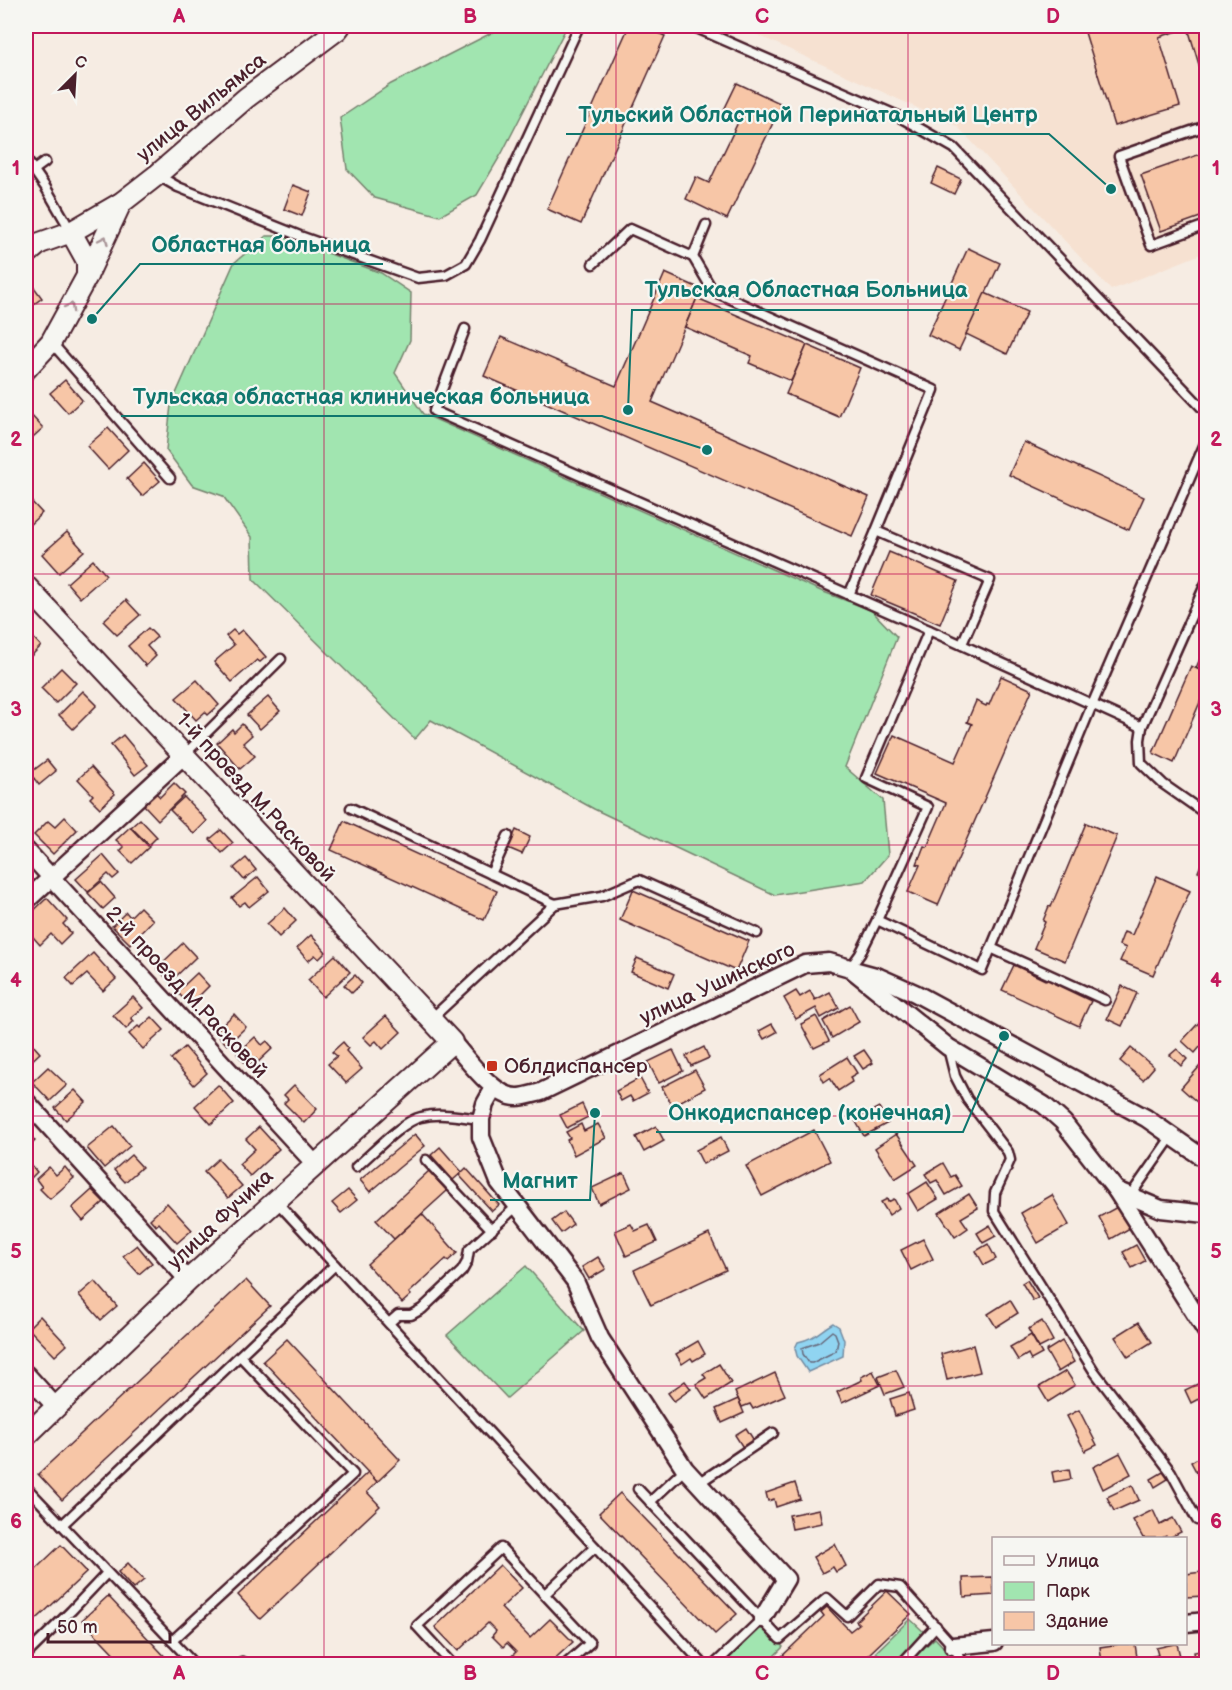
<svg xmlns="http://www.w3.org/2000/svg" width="1232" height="1690" font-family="'Balsamiq Sans',sans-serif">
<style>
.built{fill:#f6e1d1}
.green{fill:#a1e5b0;stroke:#76826e;stroke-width:1.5}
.water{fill:#90d4f1;stroke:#748ca2;stroke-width:1.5}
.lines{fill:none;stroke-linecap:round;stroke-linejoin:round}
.shore{stroke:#66677a;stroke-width:1.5}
.building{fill:#f7c6a7;stroke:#4a1f2b;stroke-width:1.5}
.service-casing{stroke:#4a1f2b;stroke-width:13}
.minor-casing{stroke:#4a1f2b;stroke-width:21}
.tertiary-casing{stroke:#4a1f2b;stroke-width:24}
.service{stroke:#f6f6f2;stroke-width:8}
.minor{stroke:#f6f6f2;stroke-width:16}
.tertiary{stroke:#f6f6f2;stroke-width:20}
.oneway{stroke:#a99598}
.grid{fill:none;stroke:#c2185b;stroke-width:1.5;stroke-opacity:0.55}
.poi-dot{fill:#c8321e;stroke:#f6f6f2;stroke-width:2}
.labels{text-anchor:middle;stroke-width:4.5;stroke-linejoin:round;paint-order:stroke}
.street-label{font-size:21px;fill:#4a1f2b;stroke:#f6f6f2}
.poi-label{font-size:21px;fill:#4a1f2b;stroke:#f6f6f2;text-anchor:start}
.leader{fill:none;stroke:#0f766e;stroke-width:2}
.callout-dot{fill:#0f766e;stroke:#f6f6f2;stroke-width:2}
.callout-label{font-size:22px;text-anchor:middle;font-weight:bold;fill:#0f766e;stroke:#f6f6f2;stroke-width:4.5;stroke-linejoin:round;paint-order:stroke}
.neatline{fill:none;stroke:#c2185b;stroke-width:2}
.grid-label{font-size:20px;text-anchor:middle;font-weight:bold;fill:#c2185b}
</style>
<rect width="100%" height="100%" fill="#f6ece3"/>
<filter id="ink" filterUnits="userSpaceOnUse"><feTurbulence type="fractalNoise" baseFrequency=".0167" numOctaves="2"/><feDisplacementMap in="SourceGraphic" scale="12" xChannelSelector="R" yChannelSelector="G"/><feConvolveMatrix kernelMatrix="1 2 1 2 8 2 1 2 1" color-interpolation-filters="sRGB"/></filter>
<g filter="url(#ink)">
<polygon class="built" points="738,26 1206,26 1206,252 1111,290 957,126"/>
<g class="green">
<polygon points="505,26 567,26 502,153 477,195 440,216 375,198 347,169 340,118 391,84"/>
<polygon points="266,236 282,236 381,273 411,293 410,340 395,373 423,414 821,591 871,610 897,637 845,767 883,800 888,855 865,881 775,895 594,809 431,720 415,739 253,579 252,537 223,496 192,485 166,450 171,405 234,263"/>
<polygon points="526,1266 584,1331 507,1398 447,1335"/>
<polygon points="910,1619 925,1633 903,1656 899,1664 891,1664 876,1652"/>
<polygon points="761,1624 783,1647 770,1660 774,1664 718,1664"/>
<polygon points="935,1638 959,1664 908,1664 909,1661"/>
</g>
<path class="water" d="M 833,1323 L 839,1327 L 844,1340 L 843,1356 L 808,1372 L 797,1356 L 795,1348 L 798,1342 C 816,1338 819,1331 833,1323 Z"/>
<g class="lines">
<polygon class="shore" points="832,1331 835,1333 838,1341 836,1351 812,1363 809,1363 803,1354 802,1348 819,1342"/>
</g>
<g class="building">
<polygon points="629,26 641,26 665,36 581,224 547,209"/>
<polygon points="1083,26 1206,26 1206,88 1188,28 1159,37 1180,106 1114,126"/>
<polygon points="737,83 782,104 727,219 686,199 696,177 709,183 740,118 724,110"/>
<polygon points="1206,152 1206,215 1161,231 1141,175"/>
<polygon points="938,168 961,179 954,194 931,183"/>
<polygon points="293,185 311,192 302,216 284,209"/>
<polygon points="968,248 1000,263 959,350 928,335"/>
<polygon points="665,273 701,289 652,402 869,497 852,536 484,376 501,337 616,386"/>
<polygon points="31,283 42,298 26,310 26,288"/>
<polygon points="985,293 1027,312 1007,354 966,334"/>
<polygon points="697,298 807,345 791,381 749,363 752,356 685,327"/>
<polygon points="807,345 860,368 839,417 786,394"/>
<polygon points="65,380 82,400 68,413 50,393"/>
<polygon points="28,412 43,428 26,443 26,414"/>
<polygon points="108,428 128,450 108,469 87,446"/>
<polygon points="1024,442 1144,497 1129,530 1009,475"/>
<polygon points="144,463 160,481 142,496 127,479"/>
<polygon points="30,500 42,513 26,528 26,505"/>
<polygon points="67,532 84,551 59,573 42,554"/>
<polygon points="889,552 958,581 940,624 871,595"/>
<polygon points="93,560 106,575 80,598 67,583"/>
<polygon points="126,600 140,615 117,635 103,621"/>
<polygon points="148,628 157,637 147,646 156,656 146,666 128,646"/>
<polygon points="26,630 41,646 26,661"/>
<polygon points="233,630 237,634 242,630 266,657 260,662 257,660 232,682 214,662 234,645 226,636"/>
<polygon points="1206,645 1206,673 1196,668"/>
<polygon points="1191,666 1206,673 1206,688 1174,763 1153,753"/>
<polygon points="61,668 76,683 56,703 41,688"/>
<polygon points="1001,676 1032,690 938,905 908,892 920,865 917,864 924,846 927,847 946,803 877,773 894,735 955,762 972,724 967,722 976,701 986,706 987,704 989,705"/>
<polygon points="197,680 219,705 208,715 205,712 196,720 176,698"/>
<polygon points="83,691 97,705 73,729 59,715"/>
<polygon points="268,697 280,711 260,729 247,715"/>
<polygon points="242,724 252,735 243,743 255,756 240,769 217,743 232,729 234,732"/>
<polygon points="123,735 148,765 135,775 111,745"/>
<polygon points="47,760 56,771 39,785 30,773"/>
<polygon points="91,767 115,794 100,808 90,798 93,795 78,779"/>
<polygon points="174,783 185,794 158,820 144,805 156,793 160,797"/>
<polygon points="184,797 207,821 194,834 170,810"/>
<polygon points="65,817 77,830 53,854 34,835 48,821 55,827"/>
<polygon points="140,819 157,837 149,845 131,827"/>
<polygon points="344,821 497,891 484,920 331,850"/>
<polygon points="1086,823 1117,836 1065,961 1034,948 1045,922 1043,921 1049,906 1051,907"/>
<polygon points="130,827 149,847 132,863 120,851 124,847 116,840"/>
<polygon points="221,830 233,843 222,853 210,839"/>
<polygon points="516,830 530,837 522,854 508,848"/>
<polygon points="1206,852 1206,876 1198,872"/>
<polygon points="103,855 119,874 113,879 108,874 88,892 76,879"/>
<polygon points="246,858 256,870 244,880 234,868"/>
<polygon points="1157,876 1190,891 1153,975 1120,961 1126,948 1119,945 1124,932 1132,935"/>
<polygon points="258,877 269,891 249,907 245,902 239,906 232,898"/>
<polygon points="101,882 115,898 103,909 88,893"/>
<polygon points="633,890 749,941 736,971 620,920"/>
<polygon points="47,898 67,920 63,924 71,933 60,944 51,934 40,945 26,929 26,918"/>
<polygon points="140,907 153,920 130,944 112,926 126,912 130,917"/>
<polygon points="285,908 296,921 279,937 267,924"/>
<polygon points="311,935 326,952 319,959 315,955 308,961 297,948"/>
<polygon points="183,943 196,957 170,982 157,968"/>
<polygon points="93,953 116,979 103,991 87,974 73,986 66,978"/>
<polygon points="335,955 350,972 323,997 308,980"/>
<polygon points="637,958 674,974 668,988 631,972"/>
<polygon points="1014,965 1045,980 1046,976 1057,981 1055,984 1091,1001 1079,1026 1002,990"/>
<polygon points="197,973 209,986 190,1005 177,992"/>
<polygon points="355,975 362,983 352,993 344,985"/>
<polygon points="1122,986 1137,993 1122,1026 1107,1019"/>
<polygon points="796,991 800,997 810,991 815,1000 830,992 839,1008 821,1018 816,1008 796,1019 784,998"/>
<polygon points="133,997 143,1008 131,1018 134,1021 126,1029 113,1015"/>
<polygon points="850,1005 859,1022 832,1038 823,1021"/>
<polygon points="234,1014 246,1027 227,1045 215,1032"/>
<polygon points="1206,1015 1206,1040 1195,1053 1182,1041"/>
<polygon points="386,1016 401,1032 383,1049 376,1041 371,1045 363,1037"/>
<polygon points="816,1016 829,1041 814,1048 801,1024"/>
<polygon points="152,1017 164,1030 143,1049 129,1034 138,1026 140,1028"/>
<polygon points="772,1024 777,1032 764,1039 759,1031"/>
<polygon points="26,1037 40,1053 26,1066"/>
<polygon points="255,1037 262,1045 267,1041 273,1048 258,1062 256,1059 248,1066 237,1054"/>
<polygon points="343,1042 348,1048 346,1051 362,1069 346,1083 328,1064 337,1056 332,1052"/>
<polygon points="185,1047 207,1073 194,1085 171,1059"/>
<polygon points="704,1047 709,1058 691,1066 686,1056"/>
<polygon points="1131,1048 1154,1067 1143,1080 1120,1061"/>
<polygon points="1177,1049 1187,1059 1181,1066 1170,1055"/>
<polygon points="673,1050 683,1071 659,1083 648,1062"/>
<polygon points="864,1050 873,1063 863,1069 854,1056"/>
<polygon points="847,1057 857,1073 850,1077 852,1082 838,1091 830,1078 824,1082 820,1074"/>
<polygon points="1206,1059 1206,1110 1181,1088"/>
<polygon points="48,1067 67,1085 50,1101 32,1082"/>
<polygon points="695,1070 705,1088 672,1106 662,1087"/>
<polygon points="640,1078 648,1093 633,1101 630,1096 621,1101 616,1091"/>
<polygon points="218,1085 234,1103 211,1124 195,1106"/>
<polygon points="294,1085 317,1109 304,1123 284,1103 288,1099 284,1095"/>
<polygon points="75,1090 86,1102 66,1120 55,1108"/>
<polygon points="582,1104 588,1117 567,1128 560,1115"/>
<polygon points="879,1107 888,1123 864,1136 855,1120"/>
<polygon points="581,1124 584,1131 598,1124 606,1138 574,1155 567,1140 570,1138 566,1132"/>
<polygon points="114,1126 130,1146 104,1168 87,1148"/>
<polygon points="656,1126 664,1141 644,1152 636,1137"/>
<polygon points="259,1127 279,1149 250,1176 239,1164 255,1149 246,1139"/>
<polygon points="26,1130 35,1141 26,1150"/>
<polygon points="814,1130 830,1161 762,1196 746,1166"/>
<polygon points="415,1134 425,1146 370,1192 360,1180"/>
<polygon points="896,1134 917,1165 895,1179 875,1148"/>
<polygon points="721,1137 728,1151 703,1164 696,1150"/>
<polygon points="440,1147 462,1172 453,1180 431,1155"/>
<polygon points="131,1155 142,1167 125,1182 114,1170"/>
<polygon points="218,1159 242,1186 228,1198 204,1172"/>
<polygon points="28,1162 37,1172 26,1183 26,1164"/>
<polygon points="943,1163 951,1177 955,1175 962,1186 946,1195 937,1180 931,1183 925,1174"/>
<polygon points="49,1167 56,1175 65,1167 74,1178 50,1199 40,1189 42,1187 36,1179"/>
<polygon points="466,1168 499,1205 492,1211 459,1175"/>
<polygon points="429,1171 447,1191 394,1239 376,1220"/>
<polygon points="624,1173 631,1188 599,1204 592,1188"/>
<polygon points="927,1182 938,1199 918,1211 908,1194"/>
<polygon points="92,1190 104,1202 83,1221 72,1208"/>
<polygon points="348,1190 357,1200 341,1213 332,1203"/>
<polygon points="969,1194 978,1208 961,1218 968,1228 955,1237 939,1213"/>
<polygon points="1052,1195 1069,1225 1038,1243 1021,1213"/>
<polygon points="887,1199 888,1202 894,1199 899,1208 889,1215 881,1202"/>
<polygon points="167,1203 192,1230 177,1243 159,1223 156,1226 150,1219"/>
<polygon points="1119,1206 1130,1228 1111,1239 1099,1217"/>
<polygon points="564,1212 573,1224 561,1233 552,1221"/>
<polygon points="422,1214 457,1253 448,1261 446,1259 409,1293 411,1295 402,1303 367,1264"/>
<polygon points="631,1224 635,1231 649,1225 657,1242 626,1256 615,1231"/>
<polygon points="990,1225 996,1236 983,1243 977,1233"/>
<polygon points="709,1234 726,1270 651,1305 634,1270"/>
<polygon points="923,1239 933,1259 911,1270 901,1250"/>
<polygon points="988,1244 996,1259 984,1265 976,1251"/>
<polygon points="137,1245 152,1263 139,1274 123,1256"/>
<polygon points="1136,1245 1145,1261 1132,1268 1123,1252"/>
<polygon points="598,1257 606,1269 589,1279 582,1267"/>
<polygon points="246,1280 270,1306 62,1500 38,1474"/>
<polygon points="1027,1280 1038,1298 1033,1301 1022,1283"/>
<polygon points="95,1281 117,1306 101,1320 79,1295"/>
<polygon points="1010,1300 1018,1313 996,1327 988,1314"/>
<polygon points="40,1316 67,1345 55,1356 28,1328"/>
<polygon points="1042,1321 1053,1341 1039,1348 1028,1329"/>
<polygon points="1139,1322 1152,1342 1128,1357 1115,1337"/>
<polygon points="1031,1335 1042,1354 1031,1360 1028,1354 1018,1360 1010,1347"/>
<polygon points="287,1339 400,1460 377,1482 263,1361"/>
<polygon points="698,1341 705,1354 693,1361 691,1358 682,1364 676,1354"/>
<polygon points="1062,1341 1074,1362 1058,1372 1046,1351"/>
<polygon points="973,1345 980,1372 947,1380 941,1354"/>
<polygon points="719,1364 731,1383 706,1399 696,1384 706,1378 703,1374"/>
<polygon points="896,1370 904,1387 885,1394 878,1377"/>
<polygon points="873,1371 880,1385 842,1403 837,1392 862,1380 861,1377"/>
<polygon points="1066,1371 1075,1385 1048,1402 1039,1387"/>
<polygon points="775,1373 785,1395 753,1409 750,1404 742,1407 735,1392"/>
<polygon points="1206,1380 1206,1395 1191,1403 1185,1390"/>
<polygon points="685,1381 691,1389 674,1401 668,1393"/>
<polygon points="909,1393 914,1410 895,1416 890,1399"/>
<polygon points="738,1399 744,1413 722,1423 716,1409"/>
<polygon points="1079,1410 1097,1445 1085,1451 1067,1416"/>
<polygon points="746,1428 755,1442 744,1449 735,1435"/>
<polygon points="1120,1453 1131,1474 1103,1489 1093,1467"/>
<polygon points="1206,1453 1206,1490 1191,1462"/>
<polygon points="1069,1469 1071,1479 1054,1482 1052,1472"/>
<polygon points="368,1472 377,1482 367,1492 380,1506 260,1619 238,1595"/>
<polygon points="1163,1472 1168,1479 1155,1487 1151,1479"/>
<polygon points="795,1483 800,1499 776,1507 774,1499 768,1501 766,1493"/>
<polygon points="1132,1485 1139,1500 1114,1511 1107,1497"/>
<polygon points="620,1493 737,1614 715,1634 599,1513"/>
<polygon points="819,1509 822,1523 792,1529 789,1515"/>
<polygon points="1153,1510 1160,1525 1173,1518 1181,1532 1169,1538 1166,1536 1162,1538 1143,1538 1133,1520"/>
<polygon points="835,1544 846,1566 836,1572 833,1567 822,1573 813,1557"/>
<polygon points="61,1545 87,1572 26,1629 26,1578"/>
<polygon points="128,1563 144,1580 133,1589 118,1572"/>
<polygon points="500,1565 522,1588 501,1608 530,1638 550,1619 573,1642 549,1664 503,1664 516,1652 507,1643 503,1647 492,1636 496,1631 488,1623 458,1651 435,1627"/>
<polygon points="1202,1572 1204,1596 1186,1597 1186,1574"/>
<polygon points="993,1577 994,1595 964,1597 963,1578"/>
<polygon points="887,1591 911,1614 869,1654 878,1664 836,1664 831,1658 824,1664 779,1664 776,1662 824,1616 821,1612 827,1607 850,1631 859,1624 856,1621"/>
<polygon points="108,1596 172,1664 124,1664 82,1620"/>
<polygon points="1120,1644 1135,1644 1138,1664 1102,1664 1100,1647"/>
<polygon points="1174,1644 1177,1644 1182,1664 1151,1664 1149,1657 1158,1655 1156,1648"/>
<polygon points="1206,1650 1206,1664 1196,1664 1194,1652"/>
</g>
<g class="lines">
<defs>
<g id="service">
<polyline points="692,26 898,116 954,148 1206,412"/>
<polyline points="1206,126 1119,156 1151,245 1206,225"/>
<polyline points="26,159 46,188 71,231"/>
<polyline points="34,170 45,162"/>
<polyline points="157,175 178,187 300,236 418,278 446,275 466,264 480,240 579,26"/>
<polyline points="706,225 693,257 713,291 934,390 876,531"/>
<polyline points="593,264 630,229 693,257"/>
<polyline points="465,329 434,411 929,630 866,778 928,807 877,920 860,954 850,968"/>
<polyline points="51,342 170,478"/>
<polyline points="1206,583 1142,727 1140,740 1141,763 1163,784 1206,814"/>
<polyline points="849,595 876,531 990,580 962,644"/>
<polyline points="929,630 1142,727"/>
<polyline points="184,755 281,659"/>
<polyline points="351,808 555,904 602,896 639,880 757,933"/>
<polyline points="491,874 508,836"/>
<polyline points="877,920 982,970 1092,705 1206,441"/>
<polyline points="991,948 1105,1000"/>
<polyline points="431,1019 555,904"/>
<polyline points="948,1048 955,1076 967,1099 1008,1152 1010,1160 995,1193 994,1211 1094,1371 1171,1472 1197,1520"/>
<polyline points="426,1160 492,1230"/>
<path d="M 356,1167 C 372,1154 402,1121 421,1117 C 440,1112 462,1117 481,1119"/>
<polyline points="1130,1196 1172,1136"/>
<polyline points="276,1201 703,1664"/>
<polyline points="389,1323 398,1315 411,1315 422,1309 462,1271 467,1262 469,1250 517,1206"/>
<polyline points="699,1483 773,1433"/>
<polyline points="26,1487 194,1664"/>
<polyline points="638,1489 780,1639 827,1598 847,1616 879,1584 900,1587 953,1646 964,1664"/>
<polyline points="650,1502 685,1469"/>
<polyline points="62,1525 335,1265"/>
<polyline points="545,1594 595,1547"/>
<polyline points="172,1641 353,1474 240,1356"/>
<polyline points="26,1655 71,1611 107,1573"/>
<polyline points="240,1664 242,1662 245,1664"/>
<polyline points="452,1664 417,1626 501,1548 590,1643 566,1664"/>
<polyline points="715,1664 762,1619"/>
<polyline points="903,1664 904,1661 936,1626"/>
</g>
<g id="minor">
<polyline points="26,850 315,1164"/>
<polyline points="26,901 184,755"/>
<polyline points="857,971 879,977 915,993 1146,1118 1206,1160"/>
<path d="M 452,1042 C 467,1058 493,1097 517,1097 C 525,1097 533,1094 541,1092 L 805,964 L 829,962 L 850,968 L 948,1047 L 1044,1105 L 1063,1122 L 1116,1190 L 1206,1331"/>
<polyline points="494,1088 485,1104 481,1119 481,1137 499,1182 575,1281 600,1338 685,1469 786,1579 762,1619"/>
<polyline points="26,1101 188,1280"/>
<polyline points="1116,1190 1161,1209 1206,1214"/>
<polyline points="26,1374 56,1407"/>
<polyline points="1186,1623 1206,1621"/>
<polyline points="953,1646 994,1642"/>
</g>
<g id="tertiary">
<polyline points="71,232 87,261 87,276"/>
<polyline points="26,255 40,243 71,232 121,203 157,175 246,98 337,30 340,26"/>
<polyline points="26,369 51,342 87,276 121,203"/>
<polyline points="26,586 452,1042 188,1280 26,1436"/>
</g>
</defs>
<use href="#service" class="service-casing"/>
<use href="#minor" class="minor-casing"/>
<use href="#tertiary" class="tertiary-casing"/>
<use href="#service" class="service"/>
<use href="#minor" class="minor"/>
<use href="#tertiary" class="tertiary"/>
</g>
<defs><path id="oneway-chevron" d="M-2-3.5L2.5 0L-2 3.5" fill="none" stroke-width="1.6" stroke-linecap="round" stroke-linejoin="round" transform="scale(1.5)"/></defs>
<g class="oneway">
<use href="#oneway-chevron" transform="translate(104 240) rotate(-65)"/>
<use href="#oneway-chevron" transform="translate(70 307) rotate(-61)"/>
</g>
</g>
<path class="grid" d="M 324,26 L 324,1664M 616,26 L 616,1664M 908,26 L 908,1664M 26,304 L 1206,304M 26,574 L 1206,574M 26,845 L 1206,845M 26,1116 L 1206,1116M 26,1386 L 1206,1386"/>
<rect class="poi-dot" x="486" y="1060" width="12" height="12" rx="3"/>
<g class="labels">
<g class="street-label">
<text transform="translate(201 107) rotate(-39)" y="7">улица Вильямса</text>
<text transform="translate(256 797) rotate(47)" y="7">1-й проезд М.Расковой</text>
<text transform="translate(717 983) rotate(-25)" y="7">улица Ушинского</text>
<text transform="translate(187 992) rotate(47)" y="7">2-й проезд М.Расковой</text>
<text transform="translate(220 1219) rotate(-43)" y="7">улица Фучика</text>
</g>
<g class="poi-label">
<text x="504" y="1073">Облдиспансер</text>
</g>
</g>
<path class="leader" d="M1111 189L1049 134H566M92 319L140 264H383M628 410L632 310H979M707 450L602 416H121M1004 1036L963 1132H656M595 1113L590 1200H490"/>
<g class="callout-dot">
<circle cx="1111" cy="189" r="6"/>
<circle cx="92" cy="319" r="6"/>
<circle cx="628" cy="410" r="6"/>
<circle cx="707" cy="450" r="6"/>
<circle cx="1004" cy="1036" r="6"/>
<circle cx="595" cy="1113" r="6"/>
</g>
<g class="callout-label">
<text x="808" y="122">Тульский Областной Перинатальный Центр</text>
<text x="261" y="252">Областная больница</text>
<text x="806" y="297">Тульская Областная Больница</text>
<text x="361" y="404">Тульская областная клиническая больница</text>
<text x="810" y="1120">Онкодиспансер (конечная)</text>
<text x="540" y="1188">Магнит</text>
</g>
<rect width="1232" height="1690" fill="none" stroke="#f6f6f2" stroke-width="66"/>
<rect x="992" y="1537" width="195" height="108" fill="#f6f6f2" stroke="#b1a0a2" stroke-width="1.5"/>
<rect x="1004" y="1556" width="30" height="9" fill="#f6f6f2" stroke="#b1a0a2" stroke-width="1.5"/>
<text x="1046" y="1567" font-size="18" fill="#4a1f2b">Улица</text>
<rect x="1004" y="1582" width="30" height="18" fill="#a1e5b0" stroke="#b1a0a2" stroke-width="1.5"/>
<text x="1046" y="1597" font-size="18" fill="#4a1f2b">Парк</text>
<rect x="1004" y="1612" width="30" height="18" fill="#f7c6a7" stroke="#b1a0a2" stroke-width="1.5"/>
<text x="1046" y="1627" font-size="18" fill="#4a1f2b">Здание</text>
<g transform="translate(75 75) rotate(24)" stroke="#f6f6f2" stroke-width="4.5" paint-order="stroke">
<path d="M0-4.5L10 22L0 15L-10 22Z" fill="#4a1f2b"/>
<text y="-9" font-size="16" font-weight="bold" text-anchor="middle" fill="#4a1f2b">С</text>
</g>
<path d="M48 1633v9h122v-9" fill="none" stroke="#4a1f2b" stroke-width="3"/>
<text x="57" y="1633" font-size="18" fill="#4a1f2b" stroke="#f6f6f2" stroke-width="4.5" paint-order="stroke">50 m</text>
<rect x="33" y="33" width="1166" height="1624" class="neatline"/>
<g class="grid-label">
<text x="179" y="23">A</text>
<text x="470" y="23">B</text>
<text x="762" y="23">C</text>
<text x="1053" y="23">D</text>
<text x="16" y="175">1</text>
<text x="1216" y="175">1</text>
<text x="16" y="446">2</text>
<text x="1216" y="446">2</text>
<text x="16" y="716">3</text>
<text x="1216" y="716">3</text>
<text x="16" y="987">4</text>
<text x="1216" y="987">4</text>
<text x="16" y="1258">5</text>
<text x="1216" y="1258">5</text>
<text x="16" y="1528">6</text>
<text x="1216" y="1528">6</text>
<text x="179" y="1680">A</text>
<text x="470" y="1680">B</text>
<text x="762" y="1680">C</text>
<text x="1053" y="1680">D</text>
</g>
</svg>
